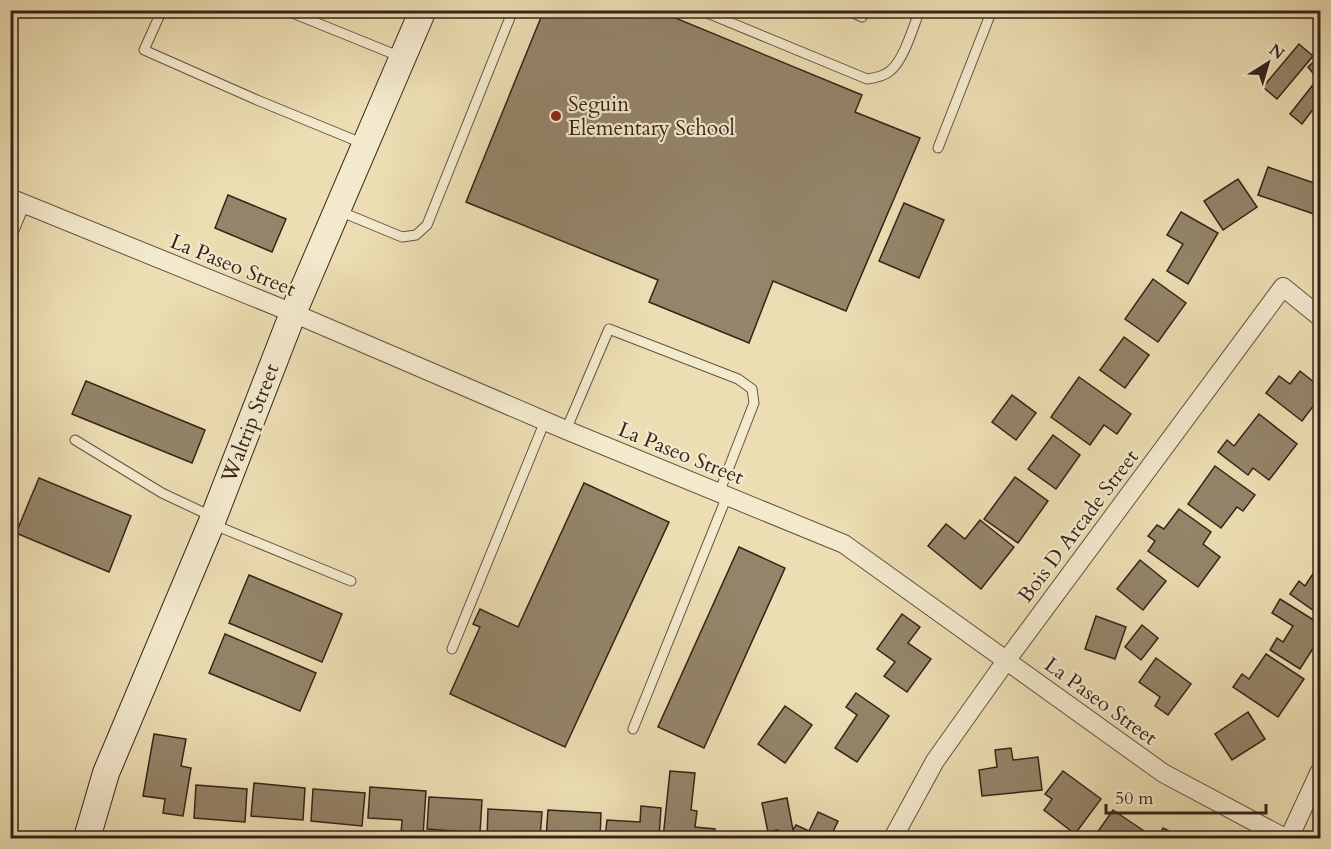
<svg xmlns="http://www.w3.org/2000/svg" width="1331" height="849" font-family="Cardo,serif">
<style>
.building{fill:#948469;stroke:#35241a;stroke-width:1.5}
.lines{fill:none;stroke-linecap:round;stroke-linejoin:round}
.lane-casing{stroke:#635240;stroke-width:11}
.street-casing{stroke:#635240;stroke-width:20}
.secondary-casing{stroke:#35241a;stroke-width:28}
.lane{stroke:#f3e9cd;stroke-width:9}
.street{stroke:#f3e9cd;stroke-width:18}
.secondary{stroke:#f3e9cd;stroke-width:26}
.poi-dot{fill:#8f2418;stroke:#f3e9cd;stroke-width:2}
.labels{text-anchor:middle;stroke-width:4.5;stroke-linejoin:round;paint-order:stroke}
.poi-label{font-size:21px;fill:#35241a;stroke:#f3e9cd;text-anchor:start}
.street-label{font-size:21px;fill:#35241a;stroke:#f3e9cd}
</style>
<rect width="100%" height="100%" fill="#ecddb2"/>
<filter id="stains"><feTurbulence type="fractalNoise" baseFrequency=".00333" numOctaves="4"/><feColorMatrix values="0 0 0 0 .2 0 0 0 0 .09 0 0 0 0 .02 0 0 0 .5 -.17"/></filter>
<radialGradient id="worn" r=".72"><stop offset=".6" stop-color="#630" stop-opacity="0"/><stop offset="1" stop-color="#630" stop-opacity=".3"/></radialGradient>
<g class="building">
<polygon points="544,10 656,10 862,95 855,112 920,138 846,311 773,281 749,343 649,302 658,280 466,202"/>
<polygon points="1299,44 1313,56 1277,99 1263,87"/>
<polygon points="1320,56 1320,73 1316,77 1308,67"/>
<polygon points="1320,76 1320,113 1314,108 1302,124 1290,114"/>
<polygon points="1268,167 1320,185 1320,196 1314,214 1258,195"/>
<polygon points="1238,179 1257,207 1223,230 1204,201"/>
<polygon points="228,195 286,219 272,252 215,228"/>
<polygon points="904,203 944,220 919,278 879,261"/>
<polygon points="1181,212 1218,233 1188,284 1167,271 1183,244 1167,235"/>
<polygon points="1153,279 1186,303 1158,342 1125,319"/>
<polygon points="1124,337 1149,355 1125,388 1100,370"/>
<polygon points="1300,371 1320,387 1320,397 1302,421 1266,393 1279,376 1290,384"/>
<polygon points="1079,377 1131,414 1117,434 1104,425 1090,445 1051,417"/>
<polygon points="86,381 205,430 192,463 72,414"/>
<polygon points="1012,395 1036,413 1016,440 992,422"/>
<polygon points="1259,414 1297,444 1269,480 1253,468 1248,475 1218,452 1227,440 1234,446"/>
<polygon points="1053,435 1080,455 1056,489 1028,469"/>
<polygon points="1215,466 1255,495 1243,511 1237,507 1221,528 1188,504"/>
<polygon points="1015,477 1048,501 1018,543 984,519"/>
<polygon points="39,478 131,516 109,572 16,533"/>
<polygon points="584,483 669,522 565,747 450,694 480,627 473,624 480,609 518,627"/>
<polygon points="1179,509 1211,532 1203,544 1220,557 1198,587 1148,551 1155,541 1148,536 1157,525 1164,529"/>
<polygon points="980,520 1014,547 981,589 928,546 946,524 965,539"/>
<polygon points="739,547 785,568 704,748 658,727"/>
<polygon points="1140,560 1166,581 1143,610 1117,589"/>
<polygon points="1320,563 1320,615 1290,594 1299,581 1305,586"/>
<polygon points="249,575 342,614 322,662 229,623"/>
<polygon points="1280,599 1320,624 1320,644 1317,642 1300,669 1270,650 1277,638 1283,642 1293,626 1272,613"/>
<polygon points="902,614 920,627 908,643 931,659 907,692 884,676 895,662 877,649"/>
<polygon points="1096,616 1126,627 1115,659 1085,649"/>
<polygon points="1142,625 1158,638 1141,660 1125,647"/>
<polygon points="225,634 316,673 300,711 209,673"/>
<polygon points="1266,654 1304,679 1278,717 1233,687 1242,674 1249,679"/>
<polygon points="1156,658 1191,684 1168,715 1155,706 1160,697 1139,682"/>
<polygon points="856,693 889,716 857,762 835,748 857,715 846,707"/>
<polygon points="785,706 812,725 785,763 758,744"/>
<polygon points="1248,712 1265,739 1232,760 1215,734"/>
<polygon points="154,734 186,739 181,766 191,768 183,816 163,813 165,799 143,796"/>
<polygon points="1011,748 1013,760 1038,757 1042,790 982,796 979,770 997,767 995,750"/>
<polygon points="670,771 695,773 691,810 697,811 695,827 715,829 714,838 663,838"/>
<polygon points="1063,771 1101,799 1075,834 1044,810 1052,799 1045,794"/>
<polygon points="254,783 305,788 303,820 251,816"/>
<polygon points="196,785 247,789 245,822 194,818"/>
<polygon points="370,787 426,791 423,836 401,834 402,820 368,818"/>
<polygon points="313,789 365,793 362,826 311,821"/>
<polygon points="429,797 482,800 480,833 427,829"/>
<polygon points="787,798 793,830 796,825 809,831 818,812 838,821 830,838 780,838 778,830 768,832 762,803"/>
<polygon points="641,806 661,808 659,838 605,838 607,820 640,822"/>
<polygon points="488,809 542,812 540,838 487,838"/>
<polygon points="548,810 601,813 600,838 546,838"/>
<polygon points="1113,810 1150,835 1147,838 1094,837"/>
<polygon points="1163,828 1183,838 1158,838"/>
</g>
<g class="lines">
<defs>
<g id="lane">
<polyline points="162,10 144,50 257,100 364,144"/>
<polyline points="285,10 401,57"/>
<path d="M 700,10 L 867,79 C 875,78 884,76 890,71 C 904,60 913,27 920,10"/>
<polyline points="847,10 862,17 864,10"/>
<polyline points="938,148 992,10"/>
<polyline points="339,211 402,237 416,235 427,225 513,10"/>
<polyline points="10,240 25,204"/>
<polyline points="566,430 609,329 738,379 752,389 754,403 719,493"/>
<polyline points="75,440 162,493 211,516"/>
<polyline points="212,524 351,581"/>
<polyline points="452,649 545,421"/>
<polyline points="633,729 727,496"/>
</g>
<g id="street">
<polyline points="10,198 293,313 566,430 844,544 1163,773 1285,838"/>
<polyline points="893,838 935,761 1006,661 1283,287 1320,317"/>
<polyline points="1289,838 1320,771"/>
</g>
<polyline id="secondary" points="87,838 106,773 211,524 293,313 423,10"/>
</defs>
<use href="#lane" class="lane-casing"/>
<use href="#street" class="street-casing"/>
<use href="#secondary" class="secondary-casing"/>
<use href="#lane" class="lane"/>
<use href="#street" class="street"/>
<use href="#secondary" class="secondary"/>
</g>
<circle class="poi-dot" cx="556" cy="116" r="6"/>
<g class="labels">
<g class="poi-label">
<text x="568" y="111">Seguin<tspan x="568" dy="24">Elementary School</tspan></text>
</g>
<g class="street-label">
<text transform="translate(233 265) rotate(22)" y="7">La Paseo Street</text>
<text transform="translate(250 423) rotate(-69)" y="7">Waltrip Street</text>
<text transform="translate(681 453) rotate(22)" y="7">La Paseo Street</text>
<text transform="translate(1078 526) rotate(-53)" y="7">Bois D Arcade Street</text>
<text transform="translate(1101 701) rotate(36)" y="7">La Paseo Street</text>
</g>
</g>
<rect width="1331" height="849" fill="none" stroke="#ecddb2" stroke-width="36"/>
<rect x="12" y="12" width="1307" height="825" fill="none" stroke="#35241a" stroke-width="3"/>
<rect x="18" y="18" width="1295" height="813" fill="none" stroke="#35241a" stroke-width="1.5"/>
<g transform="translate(1268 63) rotate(37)" stroke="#f3e9cd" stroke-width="4.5" paint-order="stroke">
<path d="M0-4.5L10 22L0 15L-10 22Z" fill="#35241a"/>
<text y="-9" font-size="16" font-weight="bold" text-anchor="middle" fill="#35241a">N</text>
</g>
<path d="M1106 804v9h160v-9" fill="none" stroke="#35241a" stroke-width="3"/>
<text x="1115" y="804" font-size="18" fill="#35241a" stroke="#f3e9cd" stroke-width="4.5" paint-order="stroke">50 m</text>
<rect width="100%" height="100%" filter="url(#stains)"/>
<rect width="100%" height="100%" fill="url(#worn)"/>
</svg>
